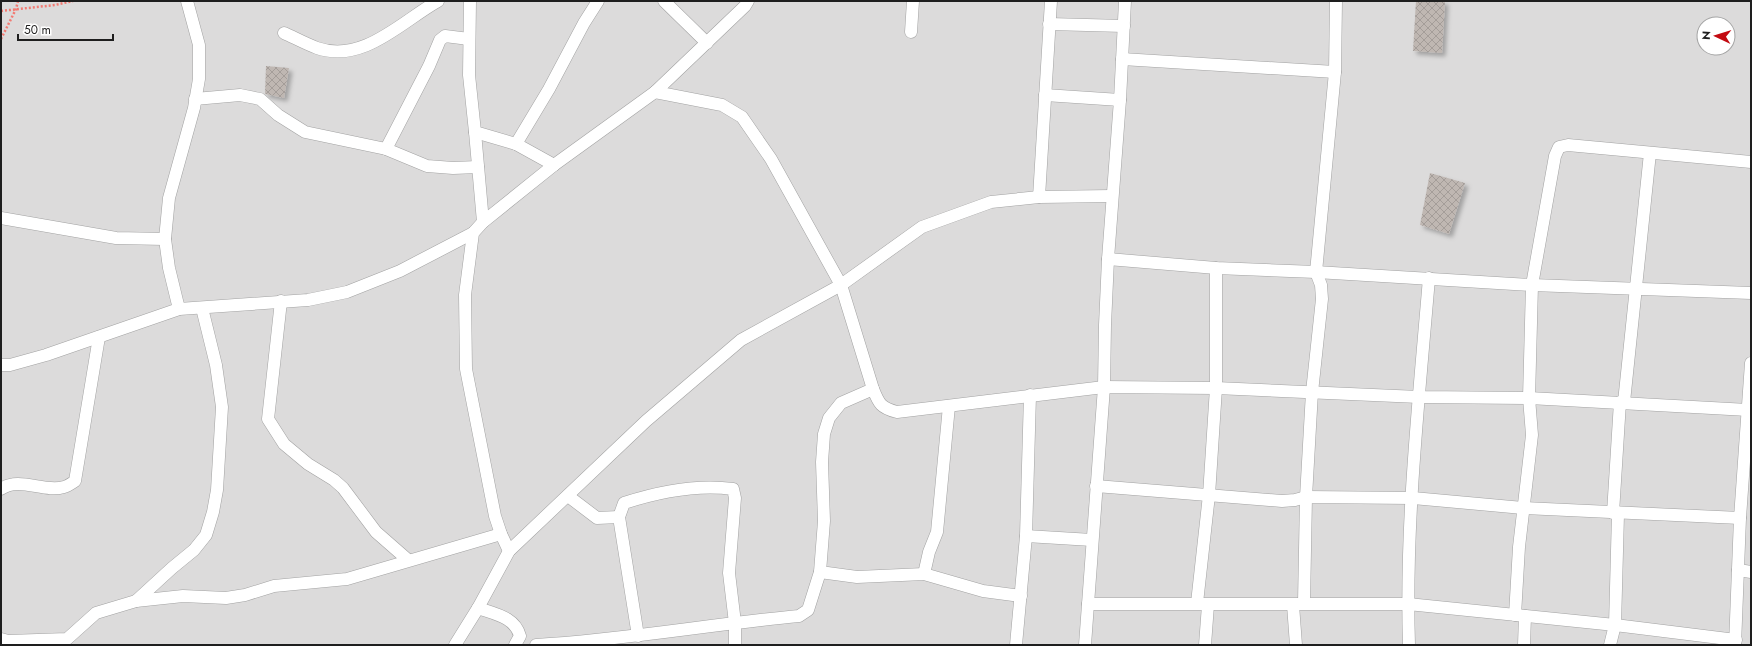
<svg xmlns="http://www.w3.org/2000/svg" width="1752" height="646" font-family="Jost,sans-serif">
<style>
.residential{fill:#dcdbdb;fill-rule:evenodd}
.building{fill:url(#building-cross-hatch);filter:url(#shadow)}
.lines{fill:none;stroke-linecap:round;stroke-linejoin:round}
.minor-casing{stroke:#a2a2a2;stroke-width:13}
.path{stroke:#f37a72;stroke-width:2.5;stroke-dasharray:2 2;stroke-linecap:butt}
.minor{stroke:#fff;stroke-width:12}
</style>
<defs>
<pattern id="building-cross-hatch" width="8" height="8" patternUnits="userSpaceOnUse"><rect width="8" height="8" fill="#bfb7b2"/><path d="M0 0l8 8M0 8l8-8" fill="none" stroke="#a49d99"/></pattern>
<filter id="shadow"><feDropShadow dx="3.5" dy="3.5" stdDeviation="2" flood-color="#0004"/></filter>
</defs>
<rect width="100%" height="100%" fill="#efebe5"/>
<path class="residential" d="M 1,1 L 1751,1 L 1751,645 L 1,645 ZM 1704,24 L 1728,24 L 1728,48 L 1704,48 Z"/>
<g class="building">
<polygon points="1416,1 1445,1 1442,53 1413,51"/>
<polygon points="266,66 289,68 284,98 265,94"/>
<polygon points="1430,173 1465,183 1449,234 1420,225"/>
</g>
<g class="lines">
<defs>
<g id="minor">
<polyline points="470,1 469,75 475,132 516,144 554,165"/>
<polyline points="664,1 707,43"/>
<polyline points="1049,24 1124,26"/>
<polyline points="911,32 913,1"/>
<path d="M 284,33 C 295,38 306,44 317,48 C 363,64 402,21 438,1"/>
<polyline points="1122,59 1335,72"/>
<path d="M 655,92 L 722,105 L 742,117 L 771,159 L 841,285 L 873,389 C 879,404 881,408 897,412 L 1104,387 L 1216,388 L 1419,397 L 1529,398 L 1748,410"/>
<polyline points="1045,95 1120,100"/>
<polyline points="195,99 240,95 260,99 278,115 305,132 386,149 427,166 453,168 478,167"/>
<polyline points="475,132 483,222"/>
<polyline points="516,144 549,89 584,23 598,1"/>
<polyline points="386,149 429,66 440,40 445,36 469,39"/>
<polyline points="1039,197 1051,1"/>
<polyline points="1,218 116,238 165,239"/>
<polyline points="1108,259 1216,268 1316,272 1532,285 1751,293"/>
<polyline points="281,301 268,419 284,444 308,464 334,480 343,488 376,532 408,560"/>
<polyline points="179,309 169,268 165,239 169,198 194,108 199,79 199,45 187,1"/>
<polyline points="1,365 10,365 46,355 179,309 308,300 347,292 400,271 473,233"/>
<polyline points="873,389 841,403 829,418 824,434 822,462 824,521 820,572 857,577 924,574 983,591 1021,596"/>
<polyline points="1624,402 1650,153"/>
<polyline points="1096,486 1282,501 1295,500 1306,497 1413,498 1523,508 1740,518"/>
<path d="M 1,489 C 19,476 44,493 64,487 C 68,486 72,483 75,481 L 99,337"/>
<polyline points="568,496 597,518 619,517"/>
<polyline points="1613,513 1620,402"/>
<polyline points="1026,536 1092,540"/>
<polyline points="509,551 501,534 495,516 466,369 465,295 473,233 483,222 554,165 655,92 745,6 748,1"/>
<polyline points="1738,570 1751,572"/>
<polyline points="924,574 929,552 937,532 949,406"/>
<polyline points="136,601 172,568 194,550 206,535 213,512 217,490 222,407 216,365 202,308"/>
<polyline points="1197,603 1209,495 1216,388 1216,268"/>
<polyline points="1304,603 1306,497 1312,392 1322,299 1321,285 1316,272 1335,72 1336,1"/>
<polyline points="1088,604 1408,604 1615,625 1736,640"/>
<polyline points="1293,605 1296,645"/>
<path d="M 478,608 C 495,614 515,617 520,636 L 515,645"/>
<polyline points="1515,615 1519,547 1532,435 1529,398 1532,285 1555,156 1559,147 1568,145 1751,162"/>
<path d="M 638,636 L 619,517 L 624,503 C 658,492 697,484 733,489 L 735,498 L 729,573 L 735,623 L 735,645"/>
<polyline points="1,639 8,641 67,639 96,613 136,601 183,596 226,598 245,595 274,586 347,579 501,534"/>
<polyline points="455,645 478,608 509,551 646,421 741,340 841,285 922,227 991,202 1039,197 1112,196"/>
<path d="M 536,645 C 624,640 711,624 799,616 L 808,610 L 820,572"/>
<polyline points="1016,645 1026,536 1030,395"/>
<polyline points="1085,645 1104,387 1105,325 1108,259 1120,100 1125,1"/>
<polyline points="1205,645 1208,605"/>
<path d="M 1409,645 C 1405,524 1419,399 1429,278"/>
<polyline points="1524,645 1525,616"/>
<polyline points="1610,645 1615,625 1618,514"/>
<polyline points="1735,645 1740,518 1751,363"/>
</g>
</defs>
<use href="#minor" class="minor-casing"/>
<g class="path">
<polyline points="1,11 55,5 73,1"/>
<polyline points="1,39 16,9 18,1"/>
</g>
<use href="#minor" class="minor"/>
</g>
<rect width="1752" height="646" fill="none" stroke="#1e1e1e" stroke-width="4"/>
<g transform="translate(1716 36) rotate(274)"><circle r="19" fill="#ffffff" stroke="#a5a5a5"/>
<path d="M0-3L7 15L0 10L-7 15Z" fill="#c30a11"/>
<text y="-6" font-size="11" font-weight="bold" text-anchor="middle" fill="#1e1e1e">N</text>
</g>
<path d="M18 34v6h95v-6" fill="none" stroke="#1e1e1e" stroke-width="2"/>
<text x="24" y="34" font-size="12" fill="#1e1e1e" stroke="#ffffff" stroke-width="3" paint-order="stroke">50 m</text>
</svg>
